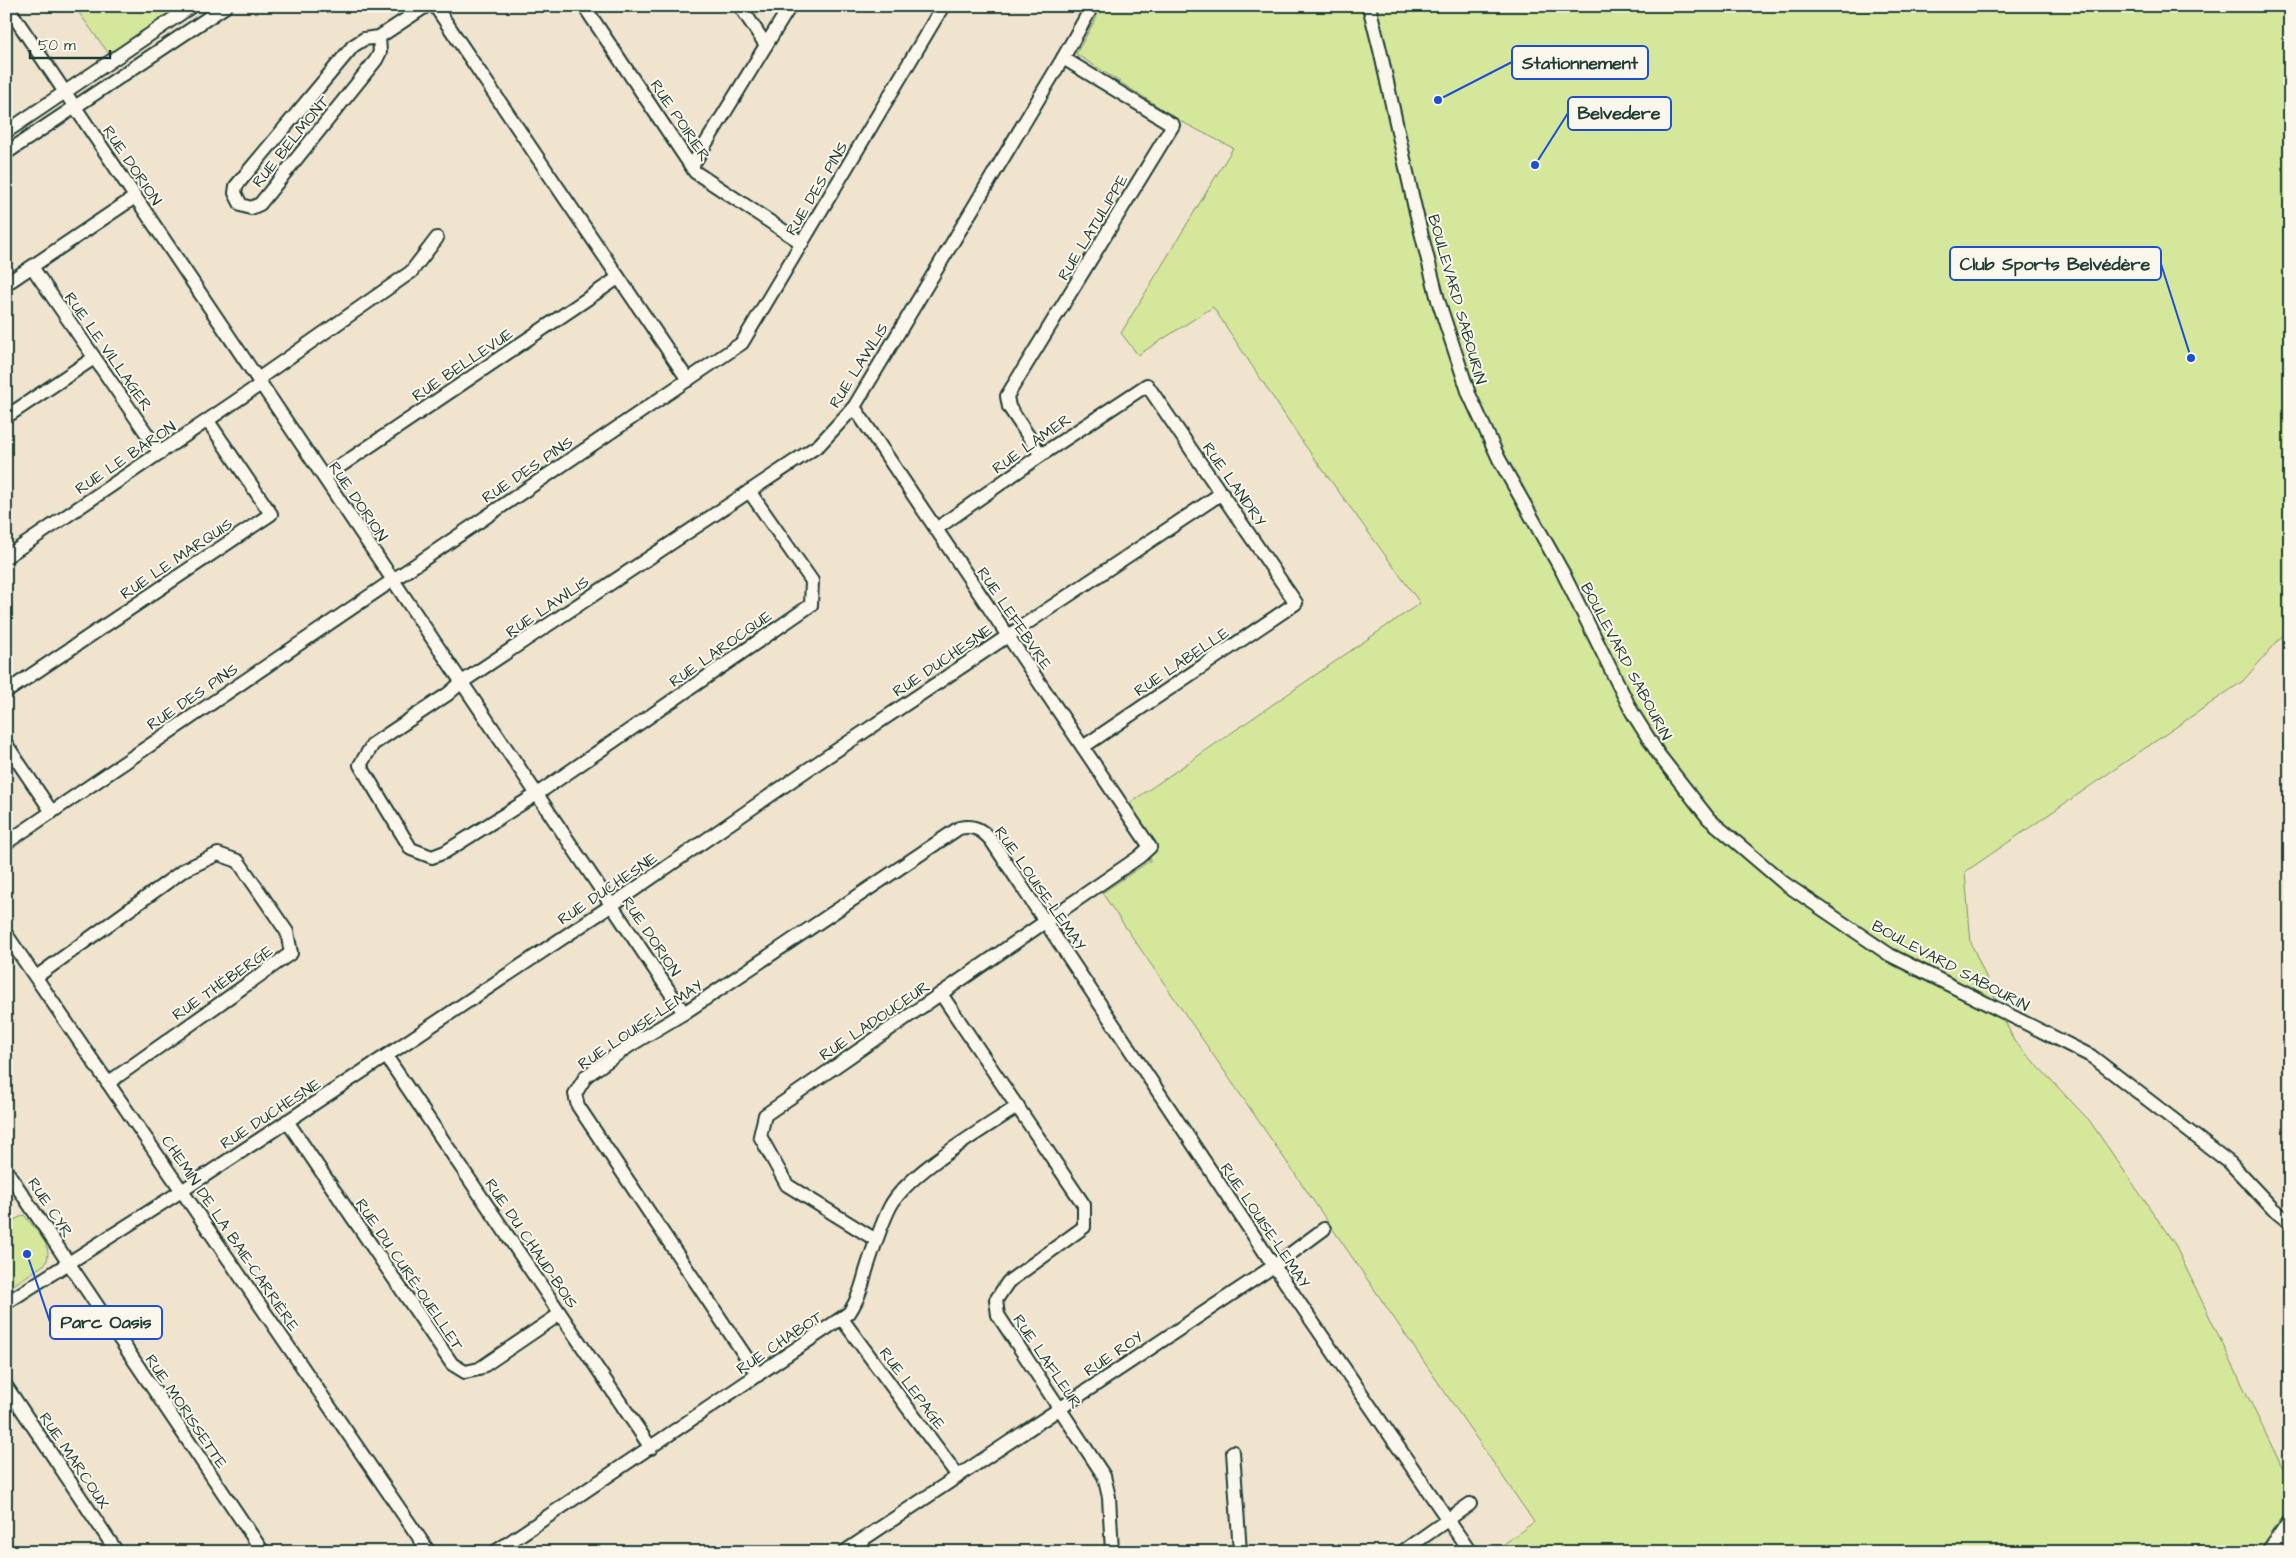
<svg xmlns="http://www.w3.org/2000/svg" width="2296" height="1558" font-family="'Architects Daughter',sans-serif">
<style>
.green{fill:#d4e79b;stroke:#7a9268}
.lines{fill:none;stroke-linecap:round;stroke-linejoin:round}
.minor-casing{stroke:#1f3d34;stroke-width:16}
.major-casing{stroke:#1f3d34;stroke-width:19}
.minor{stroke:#fbf7ec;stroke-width:12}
.major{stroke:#fbf7ec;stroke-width:15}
.labels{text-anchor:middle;stroke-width:4;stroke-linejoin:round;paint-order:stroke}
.street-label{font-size:16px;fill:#1f3d34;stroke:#fbf7ec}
.leader{fill:none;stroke:#1d4ed8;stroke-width:2}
.callout-dot{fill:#1d4ed8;stroke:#fbf7ec;stroke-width:2}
.callout{fill:#fbf7ec;stroke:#1d4ed8;stroke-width:2}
.callout-label{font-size:18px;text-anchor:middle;font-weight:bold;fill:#1f3d34}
</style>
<rect width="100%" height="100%" fill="#f0e4ce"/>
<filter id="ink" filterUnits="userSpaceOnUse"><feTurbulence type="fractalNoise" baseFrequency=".02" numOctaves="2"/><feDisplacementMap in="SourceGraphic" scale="10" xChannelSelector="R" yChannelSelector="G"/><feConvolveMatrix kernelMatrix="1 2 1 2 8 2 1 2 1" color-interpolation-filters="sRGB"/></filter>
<g filter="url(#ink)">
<g class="green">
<polygon points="74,6 178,6 109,54"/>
<polygon points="1103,6 2290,6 2290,627 2243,681 1965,872 1971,943 2014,1041 2089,1120 2174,1243 2290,1484 2290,1552 1493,1552 1534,1522 1102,893 1151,860 1118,811 1420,603 1304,444 1213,307 1138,355 1121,333 1233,148 1184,123 1076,54"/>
<path d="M 24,1215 C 34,1228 56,1248 45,1264 L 6,1290 L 6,1224 Z"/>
</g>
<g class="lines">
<defs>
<g id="minor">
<polyline points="7,6 684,1013"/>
<polyline points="435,6 688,380"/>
<polyline points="584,6 695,172 802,243"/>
<polyline points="740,6 766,45"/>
<polyline points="1369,6 1380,50 1414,204 1438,300 1469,394 1499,459 1562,571 1632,712 1659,755 1709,819 1784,883 1890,955 2091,1056 2230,1163 2273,1209 2290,1223"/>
<polyline points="379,37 380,52 376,60 260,204 251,208 241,205 235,193 236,186 353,46 364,39 379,37 426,6"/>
<polyline points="6,132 192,6"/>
<polyline points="6,153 226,6"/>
<polyline points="692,166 790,6"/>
<polyline points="32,267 160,453"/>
<polyline points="6,284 135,197"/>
<polyline points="258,379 411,272 437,238"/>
<polyline points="854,407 1150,847 1139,857 765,1115 760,1136 787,1185 876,1240"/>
<polyline points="6,417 94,358"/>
<polyline points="1041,455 1009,407 1007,396 1173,125 1063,58"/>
<polyline points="324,477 618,278"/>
<polyline points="749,491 812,581 811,605 537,794 445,852 432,857 411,849 360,765 373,744 448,694 462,682 819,445 854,407 1063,58 1089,12 1088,6"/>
<polyline points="936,529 1041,455 1147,385 1296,603 1083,747"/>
<polyline points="6,557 261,384"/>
<polyline points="6,692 271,514 208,421"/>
<polyline points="6,744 52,812"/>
<polyline points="6,843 742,343 943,6"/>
<polyline points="6,934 429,1552"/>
<polyline points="36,977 184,870 218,854 238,861 287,932 291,953 108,1083"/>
<polyline points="941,994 1084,1205 1084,1227 1008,1282 996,1300 998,1315 1104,1476 1109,1497 1112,1552"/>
<polyline points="386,1056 651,1448"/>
<polyline points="287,1121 452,1364 465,1372 479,1369 560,1314"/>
<polyline points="6,1170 263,1552"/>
<polyline points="6,1303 183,1190 386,1056 612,905 807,770 1222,493"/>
<polyline points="842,1319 958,1476"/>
<path d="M 758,1375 L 578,1106 L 575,1094 L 586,1076 L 629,1046 L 684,1013 L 959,828 C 974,825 981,829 991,840 L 1268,1257 L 1470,1552"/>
<polyline points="6,1386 117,1552"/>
<polyline points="1233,1452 1240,1552"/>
<path d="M 495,1552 L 849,1313 C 858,1300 862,1286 866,1271 C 873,1249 880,1227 890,1207 C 907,1173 984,1129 1018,1106"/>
<polyline points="844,1552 1274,1266 1324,1229"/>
<polyline points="1402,1552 1470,1504"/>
</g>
<polyline id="major" points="2270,1552 2290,1523"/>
</defs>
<use href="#minor" class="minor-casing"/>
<use href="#major" class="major-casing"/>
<use href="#minor" class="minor"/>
<use href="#major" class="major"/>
</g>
</g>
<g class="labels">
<g class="street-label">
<text transform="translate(681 120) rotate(56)" y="6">RUE POIRIER</text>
<text transform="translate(290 141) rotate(-51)" y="6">RUE BELMONT</text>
<text transform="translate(133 165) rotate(56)" y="6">RUE DORION</text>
<text transform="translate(816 188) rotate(-59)" y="6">RUE DES PINS</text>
<text transform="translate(1092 227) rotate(-59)" y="6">RUE LATULIPPE</text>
<text transform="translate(1458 299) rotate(74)" y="6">BOULEVARD SABOURIN</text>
<text transform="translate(109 351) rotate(55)" y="6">RUE LE VILLAGER</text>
<text transform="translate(462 364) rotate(-34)" y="6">RUE BELLEVUE</text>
<text transform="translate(858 365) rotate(-58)" y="6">RUE LAWLIS</text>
<text transform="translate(1031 443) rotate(-35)" y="6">RUE LAMER</text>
<text transform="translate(125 457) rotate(-34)" y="6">RUE LE BARON</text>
<text transform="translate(527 469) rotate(-34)" y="6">RUE DES PINS</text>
<text transform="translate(1235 484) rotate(55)" y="6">RUE LANDRY</text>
<text transform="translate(359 501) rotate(56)" y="6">RUE DORION</text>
<text transform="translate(176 558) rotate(-34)" y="6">RUE LE MARQUIS</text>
<text transform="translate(547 606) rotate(-34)" y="6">RUE LAWLIS</text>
<text transform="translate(1015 618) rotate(56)" y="6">RUE LEFEBVRE</text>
<text transform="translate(720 648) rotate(-35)" y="6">RUE LAROCQUE</text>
<text transform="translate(942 660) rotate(-34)" y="6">RUE DUCHESNE</text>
<text transform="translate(1181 661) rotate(-34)" y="6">RUE LABELLE</text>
<text transform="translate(1627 661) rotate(62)" y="6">BOULEVARD SABOURIN</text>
<text transform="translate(192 696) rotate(-34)" y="6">RUE DES PINS</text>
<text transform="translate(607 888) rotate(-34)" y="6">RUE DUCHESNE</text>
<text transform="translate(1041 888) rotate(55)" y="6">RUE LOUISE-LEMAY</text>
<text transform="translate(652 936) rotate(56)" y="6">RUE DORION</text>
<text transform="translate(1951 965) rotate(28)" y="6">BOULEVARD SABOURIN</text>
<text transform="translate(222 982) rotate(-35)" y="6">RUE THÉBERGE</text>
<text transform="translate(874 1020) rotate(-34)" y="6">RUE LADOUCEUR</text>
<text transform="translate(640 1024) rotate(-34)" y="6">RUE LOUISE-LEMAY</text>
<text transform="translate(270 1113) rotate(-33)" y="6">RUE DUCHESNE</text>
<text transform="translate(51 1207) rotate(56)" y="6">RUE CYR</text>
<text transform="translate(1266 1225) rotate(56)" y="6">RUE LOUISE-LEMAY</text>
<text transform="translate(231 1233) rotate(56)" y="6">CHEMIN DE LA BAIE-CARRIÈRE</text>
<text transform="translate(532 1243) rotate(56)" y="6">RUE DU CHAUD-BOIS</text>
<text transform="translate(410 1274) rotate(56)" y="6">RUE DU CURÉ-OUELLET</text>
<text transform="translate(779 1342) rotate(-34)" y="6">RUE CHABOT</text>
<text transform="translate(1113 1353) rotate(-34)" y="6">RUE ROY</text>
<text transform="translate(1048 1361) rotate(56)" y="6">RUE LAFLEUR</text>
<text transform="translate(913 1388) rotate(53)" y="6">RUE LEPAGE</text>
<text transform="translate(187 1411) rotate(56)" y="6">RUE MORISSETTE</text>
<text transform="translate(75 1460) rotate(56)" y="6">RUE MARCOUX</text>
</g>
</g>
<path class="leader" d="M1438 100L1512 62M1535 165L1568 113M2191 358L2161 264M27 1254L50 1322"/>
<g class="callout-dot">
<circle cx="1438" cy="100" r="5"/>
<circle cx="1535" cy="165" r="5"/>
<circle cx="2191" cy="358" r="5"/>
<circle cx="27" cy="1254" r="5"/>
</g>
<g class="callout">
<rect x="1512" y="46" width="136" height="33" rx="5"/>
<rect x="1568" y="97" width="103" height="33" rx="5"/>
<rect x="1950" y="247" width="211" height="33" rx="5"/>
<rect x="50" y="1306" width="112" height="33" rx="5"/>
</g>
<g class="callout-label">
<text x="1580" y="69">Stationnement</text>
<text x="1619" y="119">Belvedere</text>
<text x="2055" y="270">Club Sports Belvédère</text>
<text x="106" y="1328">Parc Oasis</text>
</g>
<rect width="2296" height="1558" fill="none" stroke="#fbf7ec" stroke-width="25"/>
<rect x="12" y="12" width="2271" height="1533" fill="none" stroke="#1f3d34" stroke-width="2" filter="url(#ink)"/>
<path d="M30 50v8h80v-8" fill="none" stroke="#1f3d34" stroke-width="2.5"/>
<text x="38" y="50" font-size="15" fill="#1f3d34" stroke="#fbf7ec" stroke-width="4" paint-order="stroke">50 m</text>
</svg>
